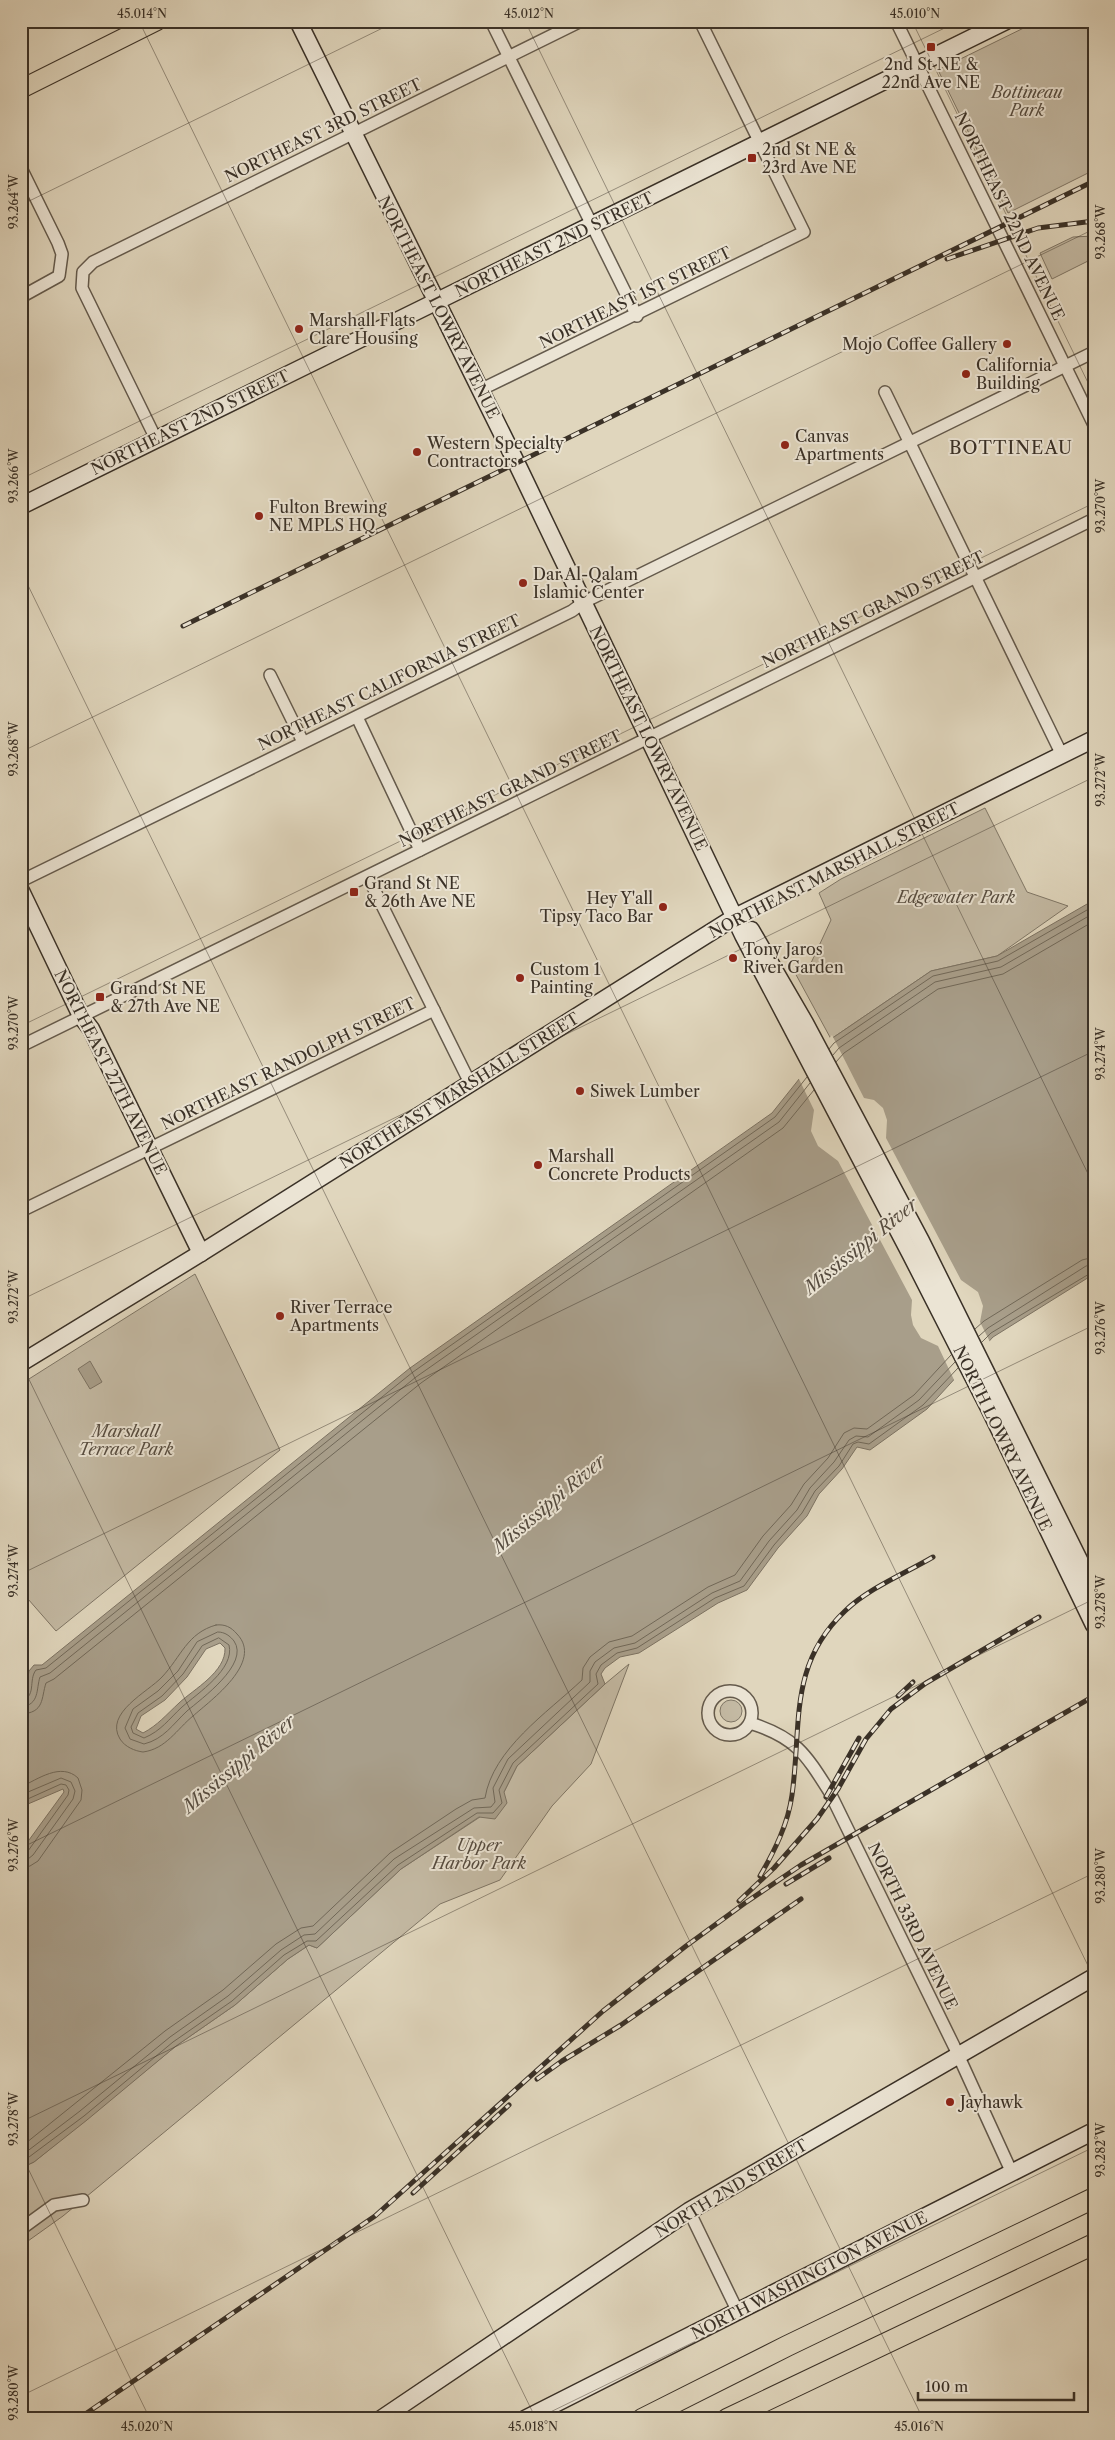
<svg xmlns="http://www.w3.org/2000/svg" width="1115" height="2440" font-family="'Libre Caslon Text',serif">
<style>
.green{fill:#c4baa4;stroke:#7f7666}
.water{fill:#a89e8a;stroke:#7c7262;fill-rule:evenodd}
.pier{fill:#e0d6bd}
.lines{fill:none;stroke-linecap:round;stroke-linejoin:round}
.shore{stroke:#716858;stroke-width:1}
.street-casing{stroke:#645a4c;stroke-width:14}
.secondary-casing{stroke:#3a3127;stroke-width:19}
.primary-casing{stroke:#3a3127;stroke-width:20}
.highway-casing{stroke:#3a3127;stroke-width:22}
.street{stroke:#ebe4d4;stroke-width:11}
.secondary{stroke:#ebe4d4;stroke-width:16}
.primary{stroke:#e0d6bd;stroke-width:18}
.highway{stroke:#e0d6bd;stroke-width:20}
.rail-casing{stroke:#3a3127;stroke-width:5}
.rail{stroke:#ebe4d4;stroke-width:3;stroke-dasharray:9;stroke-linecap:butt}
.ticks{fill:none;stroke:#3a3127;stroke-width:1;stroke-opacity:0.45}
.poi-dot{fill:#8f2418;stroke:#ebe4d4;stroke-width:2}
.labels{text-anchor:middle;stroke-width:4;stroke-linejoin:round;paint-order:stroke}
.poi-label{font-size:16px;fill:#3a3127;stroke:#ebe4d4;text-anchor:start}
.park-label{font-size:16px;font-style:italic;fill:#564c40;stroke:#ebe4d4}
.street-label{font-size:16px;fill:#3a3127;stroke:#ebe4d4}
.neighbourhood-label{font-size:18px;letter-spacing:1px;fill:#3a3127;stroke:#ebe4d4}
.water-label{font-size:18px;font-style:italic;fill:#564c40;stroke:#ebe4d4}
.neatline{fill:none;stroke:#3a3127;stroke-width:2}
.ticks-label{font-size:12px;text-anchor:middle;fill:#3a3127}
</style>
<rect width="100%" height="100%" fill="#e0d6bd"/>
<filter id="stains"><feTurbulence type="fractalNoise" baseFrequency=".004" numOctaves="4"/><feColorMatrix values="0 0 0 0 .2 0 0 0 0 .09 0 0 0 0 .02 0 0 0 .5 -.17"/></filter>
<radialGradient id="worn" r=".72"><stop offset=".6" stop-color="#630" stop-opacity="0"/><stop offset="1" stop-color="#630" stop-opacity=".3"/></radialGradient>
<g class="green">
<polygon points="1038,21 1094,21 1094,170 1008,213 938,70"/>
<polygon points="1094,236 1094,258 1052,279 1040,253 1073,237"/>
<polygon points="985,808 1027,892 1068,906 997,956 931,971 831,1039 794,971 811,963 831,920 819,893 841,879"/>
<polygon points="195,1274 280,1450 56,1631 21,1591 21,1384"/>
<polygon points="629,1664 591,1764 552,1806 500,1880 440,1904 63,2216 21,2246 21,2168 34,2162 176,2046 235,2005 288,1959 309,1945 317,1948 401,1869 480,1817 504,1792 517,1766 605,1684"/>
<circle cx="731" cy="1711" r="11"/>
</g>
<g class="water">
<path d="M 1094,900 L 1094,1274 L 993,1337 L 927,1409 L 870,1450 L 857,1447 L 842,1469 L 819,1494 L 807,1516 L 778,1548 L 747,1590 L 718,1603 L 639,1653 L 620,1657 L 605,1668 L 601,1674 L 605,1684 L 517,1766 L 504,1792 L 507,1803 L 495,1819 L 479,1817 L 401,1869 L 317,1948 L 309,1945 L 288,1959 L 235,2005 L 176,2046 L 87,2120 L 34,2162 L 21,2168 L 21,1851 L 64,1792 L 63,1789 L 21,1807 L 21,1697 L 27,1692 L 23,1687 L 27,1684 L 29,1671 L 34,1665 L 42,1665 L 410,1368 L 772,1113 L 831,1039 L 931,971 L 997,956 ZM 220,1643 L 225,1648 C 226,1672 194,1689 179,1703 C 166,1715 158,1725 143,1733 L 136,1729 L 141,1716 L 165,1700 L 187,1677 L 206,1649 Z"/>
<polygon points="90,1361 102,1382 90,1389 78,1369"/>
</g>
<polygon class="pier" points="832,1035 864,1098 874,1100 883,1108 887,1120 886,1138 961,1280 978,1292 983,1306 980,1322 991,1344 955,1382 938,1346 921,1338 913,1325 911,1315 912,1300 838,1161 818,1146 811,1131 814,1110 798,1077"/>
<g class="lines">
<g class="shore">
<polyline points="829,1049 834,1043 933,976 998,961 1094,906"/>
<polyline points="833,1055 839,1048 935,982 1001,967 1094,913"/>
<polyline points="836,1062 844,1053 938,989 1003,974 1094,921"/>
<polyline points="975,1329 984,1321 1082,1260 1094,1257"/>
<polyline points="979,1336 988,1328 1086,1266 1094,1264"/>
<polyline points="982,1342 991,1333 1094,1271"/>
<path d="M 216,1625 C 225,1624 231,1627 237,1634 C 264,1662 211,1700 193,1716 C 177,1729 166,1749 143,1752 C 135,1751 125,1747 120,1739 C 104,1713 148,1692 162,1677 C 181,1657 187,1633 216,1625 Z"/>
<path d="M 218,1632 C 225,1632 230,1636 234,1641 C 250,1664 201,1699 187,1711 C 173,1724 164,1739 144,1744 L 130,1739 L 125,1728 L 133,1709 L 158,1691 L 178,1671 L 197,1642 Z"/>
<path d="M 219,1638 L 229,1645 C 235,1669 198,1693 182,1707 C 169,1719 161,1731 144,1738 L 133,1733 L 131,1727 L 138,1713 L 162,1696 L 183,1674 L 202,1646 Z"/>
<path d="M 21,1700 C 37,1698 28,1680 36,1670 L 46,1668 L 413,1372 L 775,1117 L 807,1077"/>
<path d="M 21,1707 C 40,1705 36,1689 40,1677 L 50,1673 L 416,1377 L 779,1122 L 810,1083"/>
<path d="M 21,1714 C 45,1713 41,1698 46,1683 L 54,1679 L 421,1383 L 783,1128 L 814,1090"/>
<path d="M 21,1787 C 38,1779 61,1762 78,1778 L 82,1790 L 81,1800 L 38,1861 L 30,1866 L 21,1868"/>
<polyline points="21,1795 61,1778 71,1782 75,1791 73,1799 33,1855 28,1859 21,1860"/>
<polyline points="21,1802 61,1784 66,1785 69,1790 68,1795 28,1851 21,1854"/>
<path d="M 21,2147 L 165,2031 L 223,1990 L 276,1944 L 301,1928 L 313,1926 L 390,1853 L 456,1809 L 472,1800 L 485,1798 C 493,1749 547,1713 582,1680 L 583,1668 L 590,1657 L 609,1642 L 632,1636 L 708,1587 L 735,1575 L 763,1536 L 791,1505 L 804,1484 L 828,1458 L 844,1433 L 854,1428 L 867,1429 L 914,1395 L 951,1355"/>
<polyline points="21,2156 80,2111 170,2037 228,1996 281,1950 304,1935 315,1934 394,1859 474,1808 491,1807 495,1802 493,1788 508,1759 590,1682 590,1671 595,1662 614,1648 635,1643 712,1593 740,1581 769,1541 797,1510 810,1488 834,1462 849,1440 856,1436 868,1437 919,1400 955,1362"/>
<polyline points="21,2163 84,2116 173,2042 232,2001 284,1955 307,1941 316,1941 398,1865 477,1813 493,1813 502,1803 499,1790 513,1763 598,1684 596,1674 601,1665 617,1653 637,1648 715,1598 744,1586 774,1545 802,1513 815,1491 839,1466 853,1444 858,1442 869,1444 923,1405 958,1368"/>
</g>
<defs>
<g id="street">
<polyline points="491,21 637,316"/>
<polyline points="896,21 1094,425"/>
<polyline points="21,168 58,243 62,254 59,276 21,297"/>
<polyline points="480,390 804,232 700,21"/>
<polyline points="885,392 1062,755"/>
<polyline points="156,439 82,288 83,272 93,262 581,21"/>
<polyline points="270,675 303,742"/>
<polyline points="357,717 420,850"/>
<polyline points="368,877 470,1083"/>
<polyline points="21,881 572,611 584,602 1094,352"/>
<polyline points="21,1046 1094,519"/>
<polyline points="21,1211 434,1010"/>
<circle cx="730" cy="1713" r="22"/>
<path d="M 750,1723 C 795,1737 805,1753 829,1791 L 954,2046 L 1012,2173"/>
<polyline points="689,2211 737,2310"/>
<polyline points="21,2229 54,2205 83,2200"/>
</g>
<g id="secondary">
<polyline points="298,21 517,464 743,935 910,1253 989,1408 1094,1625"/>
<polyline points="21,506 1006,21"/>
<polyline points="21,891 81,1016 91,1029 201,1253"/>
<polyline points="751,930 805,1023 921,1241 1094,1590"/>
<polyline points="21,1363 201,1253 735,917 1094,739"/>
<polyline points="381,2419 689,2211 1094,1977"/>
<polyline points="525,2419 1094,2131"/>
</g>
<polyline id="primary" points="21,89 157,21"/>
<g id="highway">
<polyline points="642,2419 787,2346 1094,2198"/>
<polyline points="727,2419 1094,2244"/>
</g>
</defs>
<use href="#street" class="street-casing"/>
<use href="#secondary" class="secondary-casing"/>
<use href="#primary" class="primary-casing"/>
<use href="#highway" class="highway-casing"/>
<use href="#street" class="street"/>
<use href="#secondary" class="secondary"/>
<use href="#primary" class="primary"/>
<use href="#highway" class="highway"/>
<defs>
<g id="rail">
<polyline points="947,259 1038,228 1094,221"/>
<polyline points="183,626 1094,181"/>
<polyline points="898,1696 913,1682"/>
<polyline points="826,1797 859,1738"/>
<path d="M 760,1876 C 775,1850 788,1824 792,1795 C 802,1724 788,1665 845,1611 C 869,1588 904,1574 933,1557"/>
<polyline points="786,1884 829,1858"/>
<polyline points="739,1901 774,1868 817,1819 838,1789 866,1739 891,1709 926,1683 1039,1617"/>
<polyline points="537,2079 562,2061 621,2025 801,1899"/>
<polyline points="413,2193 509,2105"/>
<polyline points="78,2419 375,2216 603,2011 686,1946 745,1903 801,1865 1094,1696"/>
</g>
</defs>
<use href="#rail" class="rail-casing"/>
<use href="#rail" class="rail"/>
</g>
<path class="ticks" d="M 139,21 L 1094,1978M 525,21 L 1094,1186M 912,21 L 1094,395M 21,205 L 397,21M 21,479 L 959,21M 21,571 L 923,2419M 21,752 L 1094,229M 21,1026 L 1094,503M 21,1300 L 1094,777M 21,1363 L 536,2419M 21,1574 L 1094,1051M 21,1848 L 1094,1325M 21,2122 L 1094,1599M 21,2154 L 150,2419M 21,2396 L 1094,1873M 536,2419 L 1094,2147"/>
<g class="poi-dot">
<rect x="926" y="42" width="10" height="10" rx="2.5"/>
<rect x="747" y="153" width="10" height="10" rx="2.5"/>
<circle cx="299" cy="329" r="5"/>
<circle cx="1007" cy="344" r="5"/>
<circle cx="966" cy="374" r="5"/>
<circle cx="785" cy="445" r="5"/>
<circle cx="417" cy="452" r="5"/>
<circle cx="259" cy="516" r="5"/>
<circle cx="523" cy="583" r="5"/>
<rect x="349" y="887" width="10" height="10" rx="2.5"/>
<circle cx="663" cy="907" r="5"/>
<circle cx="733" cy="958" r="5"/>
<circle cx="520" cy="978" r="5"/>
<rect x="95" y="992" width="10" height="10" rx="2.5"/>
<circle cx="580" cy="1091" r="5"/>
<circle cx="538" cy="1165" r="5"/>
<circle cx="280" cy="1316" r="5"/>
<circle cx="950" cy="2102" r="5"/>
</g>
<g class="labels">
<g class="poi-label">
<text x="931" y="70" text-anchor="middle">2nd St NE &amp;<tspan x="931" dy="18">22nd Ave NE</tspan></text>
<text x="762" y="155">2nd St NE &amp;<tspan x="762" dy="18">23rd Ave NE</tspan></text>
<text x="309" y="326">Marshall Flats<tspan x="309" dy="18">Clare Housing</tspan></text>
<text x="997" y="350" text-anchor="end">Mojo Coffee Gallery</text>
<text x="976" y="371">California<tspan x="976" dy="18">Building</tspan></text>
<text x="795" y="442">Canvas<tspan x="795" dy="18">Apartments</tspan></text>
<text x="427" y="449">Western Specialty<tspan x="427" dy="18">Contractors</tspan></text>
<text x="269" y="513">Fulton Brewing<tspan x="269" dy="18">NE MPLS HQ</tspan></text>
<text x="533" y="580">Dar Al-Qalam<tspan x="533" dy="18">Islamic Center</tspan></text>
<text x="364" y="889">Grand St NE<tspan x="364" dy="18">&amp; 26th Ave NE</tspan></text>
<text x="653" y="904" text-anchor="end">Hey Y'all<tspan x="653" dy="18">Tipsy Taco Bar</tspan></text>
<text x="743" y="955">Tony Jaros<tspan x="743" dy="18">River Garden</tspan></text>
<text x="530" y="975">Custom 1<tspan x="530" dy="18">Painting</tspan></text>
<text x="110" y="994">Grand St NE<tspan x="110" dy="18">&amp; 27th Ave NE</tspan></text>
<text x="590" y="1097">Siwek Lumber</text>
<text x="548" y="1162">Marshall<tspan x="548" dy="18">Concrete Products</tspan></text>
<text x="290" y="1313">River Terrace<tspan x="290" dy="18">Apartments</tspan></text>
<text x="960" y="2108">Jayhawk</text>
</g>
<g class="park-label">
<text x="1027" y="98">Bottineau<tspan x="1027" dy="18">Park</tspan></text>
<text x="956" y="903">Edgewater Park</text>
<text x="126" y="1437">Marshall<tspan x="126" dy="18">Terrace Park</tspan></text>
<text x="479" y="1851">Upper<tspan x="479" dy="18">Harbor Park</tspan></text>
</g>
<g class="street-label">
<text transform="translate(323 130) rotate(-26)" y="6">NORTHEAST 3RD STREET</text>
<text transform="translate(1010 216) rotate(64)" y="6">NORTHEAST 22ND AVENUE</text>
<text transform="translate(554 244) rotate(-26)" y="6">NORTHEAST 2ND STREET</text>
<text transform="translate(635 297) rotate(-26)" y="6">NORTHEAST 1ST STREET</text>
<text transform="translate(439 307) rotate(63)" y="6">NORTHEAST LOWRY AVENUE</text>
<text transform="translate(190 422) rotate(-26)" y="6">NORTHEAST 2ND STREET</text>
<text transform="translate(873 609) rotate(-26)" y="6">NORTHEAST GRAND STREET</text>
<text transform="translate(389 682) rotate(-26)" y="6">NORTHEAST CALIFORNIA STREET</text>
<text transform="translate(649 738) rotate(64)" y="6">NORTHEAST LOWRY AVENUE</text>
<text transform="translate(510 788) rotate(-26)" y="6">NORTHEAST GRAND STREET</text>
<text transform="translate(834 870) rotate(-27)" y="6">NORTHEAST MARSHALL STREET</text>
<text transform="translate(288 1063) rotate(-26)" y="6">NORTHEAST RANDOLPH STREET</text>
<text transform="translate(111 1072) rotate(63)" y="6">NORTHEAST 27TH AVENUE</text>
<text transform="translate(459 1090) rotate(-32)" y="6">NORTHEAST MARSHALL STREET</text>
<text transform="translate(1003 1438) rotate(64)" y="6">NORTH LOWRY AVENUE</text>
<text transform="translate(913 1926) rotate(64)" y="6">NORTH 33RD AVENUE</text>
<text transform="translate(731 2188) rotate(-31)" y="6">NORTH 2ND STREET</text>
<text transform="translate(809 2275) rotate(-27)" y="6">NORTH WASHINGTON AVENUE</text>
</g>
<g class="neighbourhood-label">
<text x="1011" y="454">BOTTINEAU</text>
</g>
<g class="water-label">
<text transform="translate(861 1246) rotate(-39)" y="6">Mississippi River</text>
<text transform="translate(549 1504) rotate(-40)" y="6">Mississippi River</text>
<text transform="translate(239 1764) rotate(-40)" y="6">Mississippi River</text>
</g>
</g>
<rect width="1115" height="2440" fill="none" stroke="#e0d6bd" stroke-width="55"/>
<path d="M918 2392v8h156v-8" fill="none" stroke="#3a3127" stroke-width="2.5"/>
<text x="925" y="2392" font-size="15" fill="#3a3127" stroke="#ebe4d4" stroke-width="4" paint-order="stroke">100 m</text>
<rect x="28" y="28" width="1060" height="2384" class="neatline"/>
<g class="ticks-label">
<text x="142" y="18">45.014°N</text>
<text x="529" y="18">45.012°N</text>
<text x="915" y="18">45.010°N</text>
<text transform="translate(14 202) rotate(-90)" y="4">93.264°W</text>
<text transform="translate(1101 232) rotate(-90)" y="4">93.268°W</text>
<text transform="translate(14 476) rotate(-90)" y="4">93.266°W</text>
<text transform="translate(1101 506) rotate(-90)" y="4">93.270°W</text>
<text transform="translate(14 749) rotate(-90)" y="4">93.268°W</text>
<text transform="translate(1101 780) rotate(-90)" y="4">93.272°W</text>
<text transform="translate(14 1023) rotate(-90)" y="4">93.270°W</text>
<text transform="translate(1101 1054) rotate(-90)" y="4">93.274°W</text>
<text transform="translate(14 1297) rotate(-90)" y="4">93.272°W</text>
<text transform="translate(1101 1328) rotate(-90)" y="4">93.276°W</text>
<text transform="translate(14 1571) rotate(-90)" y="4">93.274°W</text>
<text transform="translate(1101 1602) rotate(-90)" y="4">93.278°W</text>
<text transform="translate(14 1845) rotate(-90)" y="4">93.276°W</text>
<text transform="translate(1101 1876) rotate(-90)" y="4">93.280°W</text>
<text transform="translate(14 2119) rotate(-90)" y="4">93.278°W</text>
<text transform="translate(1101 2150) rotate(-90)" y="4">93.282°W</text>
<text transform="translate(14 2393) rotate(-90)" y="4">93.280°W</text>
<text x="147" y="2431">45.020°N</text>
<text x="533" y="2431">45.018°N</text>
<text x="919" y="2431">45.016°N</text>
</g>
<rect width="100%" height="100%" filter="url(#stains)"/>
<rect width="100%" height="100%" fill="url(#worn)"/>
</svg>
